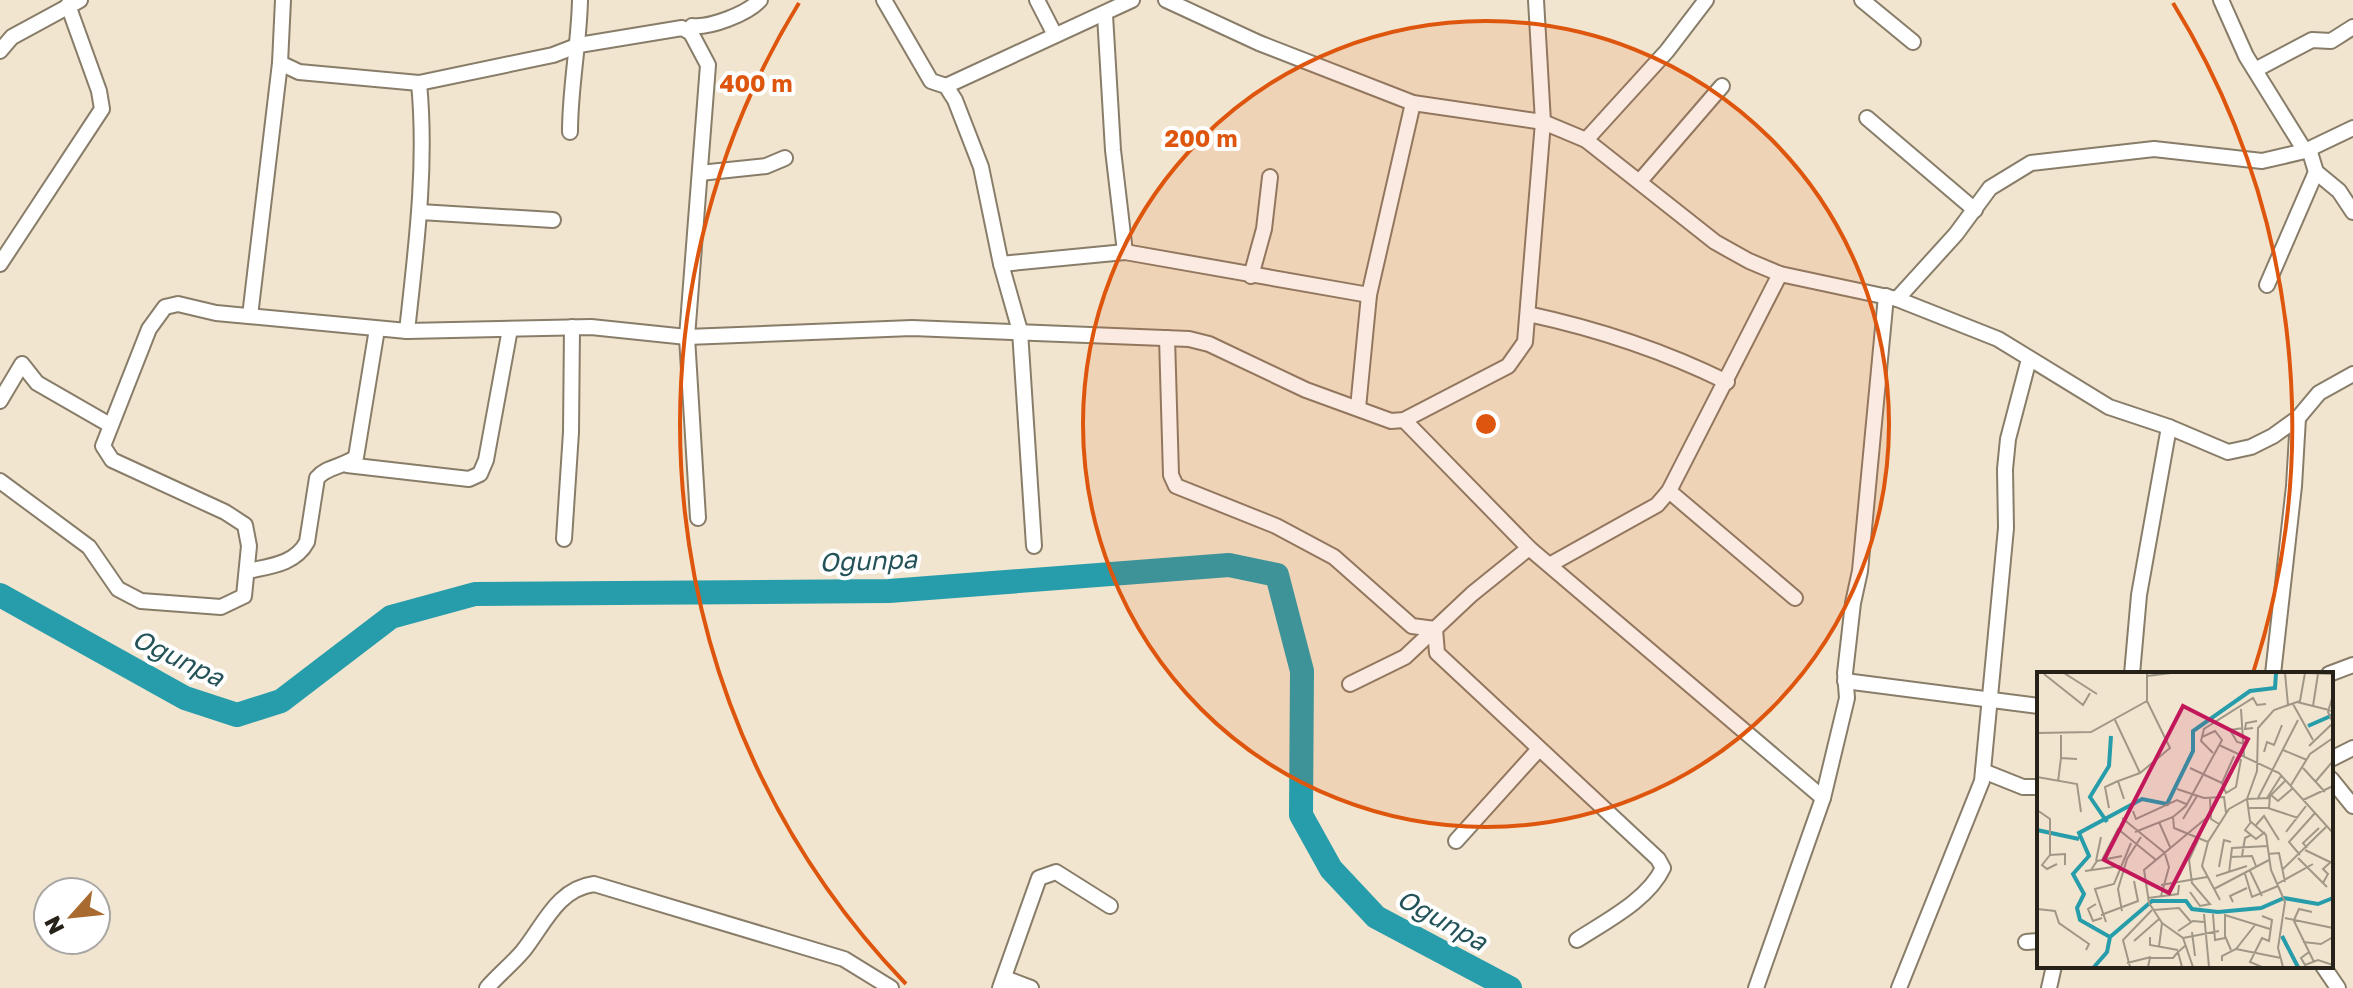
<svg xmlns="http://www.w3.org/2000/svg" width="2353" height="988" font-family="'Golos Text',sans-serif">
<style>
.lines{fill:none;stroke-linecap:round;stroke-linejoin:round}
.river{stroke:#279dab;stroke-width:24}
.street-casing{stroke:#887d69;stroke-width:18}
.street{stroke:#fff;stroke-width:14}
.ring{fill:none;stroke:#de560d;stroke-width:4}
.labels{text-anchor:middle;stroke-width:8;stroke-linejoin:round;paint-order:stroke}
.water-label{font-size:26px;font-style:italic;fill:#235359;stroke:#fff}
.inset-river{fill:none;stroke:#279dab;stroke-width:4}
.inset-road{fill:none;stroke:#a09786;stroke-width:2}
.view{fill:#c2185b;fill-opacity:0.15;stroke:#c2185b;stroke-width:4}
.inset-edge{fill:none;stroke:#262119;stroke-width:4}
.centre{fill:#de560d;stroke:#fff;stroke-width:4}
.ring-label{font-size:24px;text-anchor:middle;font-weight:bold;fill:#de560d;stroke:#fff;stroke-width:8;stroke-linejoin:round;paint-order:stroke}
</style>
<rect width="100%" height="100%" fill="#f2e5cf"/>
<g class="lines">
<polyline class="river" points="0,595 185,698 237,715 281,701 391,617 475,594 889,591 1229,565 1277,575 1302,671 1301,815 1331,869 1376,917 1510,988"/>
<defs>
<g id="street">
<polyline points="884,0 931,81 946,86 955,100 981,167 1001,264 1020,331 1034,546"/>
<polyline points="1037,0 1055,35"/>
<polyline points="1166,0 1259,43 1413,103 1543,122 1586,140 1715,242 1749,261 1780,274 1897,299 1998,339 2109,407 2169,427 2228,452 2251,447 2273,436 2298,418 2319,393 2353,374"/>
<polyline points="1862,0 1913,42"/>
<polyline points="2221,0 2246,56 2305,151"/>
<polyline points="1105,15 1113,150 1125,252"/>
<path d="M 691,33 L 692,26 C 710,28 747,14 760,0"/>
<polyline points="0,51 12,37 80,0"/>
<polyline points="280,63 299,72 419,83 553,55 579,45 682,28 691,33 708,65 687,337 698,518"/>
<polyline points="2255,70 2312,40 2331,41 2353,27"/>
<polyline points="946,86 1132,0"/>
<polyline points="1867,118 1975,210"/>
<path d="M 570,132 C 570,87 579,45 580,0"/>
<polyline points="1586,140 1667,51 1706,0"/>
<polyline points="2309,149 2316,172 2339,191 2353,212"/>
<polyline points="700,173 766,166 785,158"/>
<polyline points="1640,181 1722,86"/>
<polyline points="420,212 553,220"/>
<polyline points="0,264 102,109 99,91 68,5"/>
<polyline points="1001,264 1125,252 1369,295"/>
<polyline points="1251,276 1264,229 1270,177"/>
<polyline points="2267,285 2316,172"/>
<polyline points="1897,299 1956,234 1990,188 2031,163 2154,149 2262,161 2305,151 2353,128"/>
<path d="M 1528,314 C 1598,329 1662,350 1727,382"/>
<polyline points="250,316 280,63 283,0"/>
<path d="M 407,331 C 416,249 427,166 419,83"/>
<path d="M 1167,338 L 1171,475 L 1176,486 L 1276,526 L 1334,557 L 1412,626 L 1435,629 L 1437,653 L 1658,859 L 1663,868 C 1648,900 1606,921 1577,940"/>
<polyline points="0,401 22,364 37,383 110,425"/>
<polyline points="1358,408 1369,295 1413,103"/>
<polyline points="1404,420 1529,548 1823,798"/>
<polyline points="347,465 469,479 480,474 486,460 510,329"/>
<polyline points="0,481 89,547 118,589 141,601 221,607 244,596 249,546 245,525 225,512 112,460 103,446 149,329 165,307 178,304 216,313 407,331 591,327 687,337 912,328 1189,339 1209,344 1306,390 1391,421 1404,420 1508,366 1525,342 1543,122 1536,0"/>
<polyline points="1669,491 1795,598"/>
<polyline points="564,539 571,432 572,327"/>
<polyline points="1551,564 1657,505 1669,491 1780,274"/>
<path d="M 248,571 C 271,566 295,564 307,542 L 317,478 C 327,466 344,467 356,457 L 377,329"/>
<polyline points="2132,674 2139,595 2169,427"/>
<polyline points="2273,674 2294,486 2298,418"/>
<polyline points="2329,674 2353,665"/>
<polyline points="1845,681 2039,706"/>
<polyline points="1350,684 1405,657 1472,594 1529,548"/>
<polyline points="2331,759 2353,748"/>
<polyline points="1983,771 2023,787 2039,787"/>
<polyline points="2331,779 2353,806"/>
<polyline points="1456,841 1539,749"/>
<polyline points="2026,942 2039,941"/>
<polyline points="2323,966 2338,988"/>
<polyline points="1001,985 1039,878 1056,872 1110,906"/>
<path d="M 487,988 C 498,975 512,964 523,951 C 544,925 557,889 594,884 L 844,959 L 891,988"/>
<polyline points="1000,988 1010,980 1031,988"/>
<polyline points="1756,988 1823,798 1847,698 1845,673 1853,603 1860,571 1886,296"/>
<polyline points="1899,988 1982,781 2006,528 2005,469 2008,439 2029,359"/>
<polyline points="2049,988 2054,966"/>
</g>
</defs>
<use href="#street" class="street-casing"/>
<use href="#street" class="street"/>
</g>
<circle cx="1486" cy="424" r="403" fill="#de560d" fill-opacity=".12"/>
<g class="ring">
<circle cx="1486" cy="424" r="403"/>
<path d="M906 984A806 806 0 0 1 799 3M2173 3A806 806 0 0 1 2253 673"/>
</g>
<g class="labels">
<g class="water-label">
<text transform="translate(868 561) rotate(-2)" y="9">Ogunpa</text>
<text transform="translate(178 658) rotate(26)" y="9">Ogunpa</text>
<text transform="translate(1442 920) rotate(29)" y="9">Ogunpa</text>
</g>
</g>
<g transform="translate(2037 672)">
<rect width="296" height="296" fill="#f2e5cf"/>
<path class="inset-river" d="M 271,54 L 296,43M 70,150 L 53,125 L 72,94 L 74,64M 0,158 L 42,167M 245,264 L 261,295M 73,265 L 115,229 L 149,229 L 155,237 L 181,240 L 224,236 L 247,226 L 281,232 L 296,226M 57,295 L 70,280 L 73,265 L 43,248 L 40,236 L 47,222 L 36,202 L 52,184 L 42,161 L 105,127 L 130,132 L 156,79 L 156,59 L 213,19 L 238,16 L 239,1"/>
<path class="inset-road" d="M 27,1 L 60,22M 248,1 L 251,33M 269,1 L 296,2M 7,2 L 46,33 L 53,21M 110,4 L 134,1M 260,30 L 296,39M 256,32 L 276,68M 276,34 L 281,2M 204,37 L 207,84M 78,48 L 103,101M 206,56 L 193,58 L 200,70 L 208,72M 216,56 L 208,57 L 209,51 L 220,49M 0,61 L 54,60 L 110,29M 24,63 L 24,86 L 40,87M 182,73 L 242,101 L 296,161M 272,74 L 296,51 L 291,40 L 296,23M 246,78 L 270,88M 227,80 L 230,70 L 237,73 L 245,53M 176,81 L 164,69 L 167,57 L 216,26 L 220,33 L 229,32M 197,84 L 185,111 L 189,121 L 199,115 L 204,87M 153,96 L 185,111M 266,96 L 288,120M 0,105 L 40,112 L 44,140M 279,109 L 296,89M 21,110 L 24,86M 254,113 L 273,82 L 296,66M 140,117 L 167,126 L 187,125 L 189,141M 234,123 L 241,129 L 256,116M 221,126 L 261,48M 230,126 L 244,104M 87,127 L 81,109 L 103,101 L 133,76 L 110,29 L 110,1M 173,127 L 174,147 L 182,152M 266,128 L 296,114M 72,136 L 68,115 L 81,109M 211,136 L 231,136 L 261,146M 232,136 L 233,124 L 249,108M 0,138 L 13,147 L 13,183 L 5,193 L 10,197 L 20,192M 96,139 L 99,147 L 140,128 L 149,132M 136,145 L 137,156 L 171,170M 85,146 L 128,181M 146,147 L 160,124M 122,150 L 133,175M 214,150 L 208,158 L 219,167 L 228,160M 219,153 L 227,144 L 242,168M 98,160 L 136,145 L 149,134 L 185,68 L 178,59 L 165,65M 249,160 L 269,134M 270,176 L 266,171 L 282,156M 268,178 L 293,190M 231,182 L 242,181 L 248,210M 13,183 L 28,182 L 28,193M 263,183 L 252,170 L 278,141M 205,184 L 208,166 L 214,163M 193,185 L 215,184 L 219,194M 261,186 L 290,215M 65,188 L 81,157 L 119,188M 59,189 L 64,165M 182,195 L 187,168 L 194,170M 54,198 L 60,189 L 85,184M 245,198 L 289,155M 48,199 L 83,194M 213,199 L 225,224M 192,201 L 195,176 L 231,174M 208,202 L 215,225 L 241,214M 179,204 L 210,194M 286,211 L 291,202 L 286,197 L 296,188M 240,212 L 276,192M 124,213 L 170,205M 177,217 L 232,188M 153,220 L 163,234 L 173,232 L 155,211 L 152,188 L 161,168M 124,224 L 132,195 L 128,182M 111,226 L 141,222 L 142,213M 183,228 L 165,194 L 171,170 L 192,137 L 210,127 L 232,126M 196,230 L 193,224 L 210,216M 59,232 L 51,237 L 56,249 L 65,246M 0,237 L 18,239 L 22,251 L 52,272 L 49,278M 116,238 L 142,236 L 154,250M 85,239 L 81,217 L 90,187 L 104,165M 167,242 L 172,295M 176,242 L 178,268 L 188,266M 64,243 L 101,229 L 97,209M 248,246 L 296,256M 256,247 L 277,290M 257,248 L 262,237 L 275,240M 69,250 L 58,217 L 77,212 L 94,171M 125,251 L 146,266 L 156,295M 141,259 L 156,249 L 167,250M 155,260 L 158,284M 113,265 L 113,273 L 141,278M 146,266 L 182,259M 97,269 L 122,247M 266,270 L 284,272 L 296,265M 122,275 L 125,251 L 112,231 L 107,198 L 173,143M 199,277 L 244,286M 194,278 L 188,264 L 188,243 L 233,257M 272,280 L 264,286 L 268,293 L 281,288 L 296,293M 185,289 L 185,284 L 199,277 L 218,253M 90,291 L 114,285M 93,295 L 86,268 L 115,238M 111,295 L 113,286 L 136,286 L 141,280M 145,295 L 141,280 L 149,273M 225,295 L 213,290 L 225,266 L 232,269 L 235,248 L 225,244M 246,295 L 241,276 L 248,230 L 234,198 L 229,163 L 213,149 L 210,127 L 220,99 L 221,56 L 237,38 L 263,29 L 268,1"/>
<path class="view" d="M 146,34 L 211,67 L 132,221 L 67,188 Z"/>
<rect width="296" height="296" class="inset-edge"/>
</g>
<circle cx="1486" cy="424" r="12" class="centre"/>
<g class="ring-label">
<text x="756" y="92">400 m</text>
<text x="1201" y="147">200 m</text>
</g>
<g transform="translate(72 916) rotate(243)"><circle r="38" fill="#ffffff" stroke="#a8a6a3" stroke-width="2"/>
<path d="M0-6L14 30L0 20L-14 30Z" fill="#a86a2f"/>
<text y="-12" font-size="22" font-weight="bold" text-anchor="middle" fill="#262119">N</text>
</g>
</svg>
